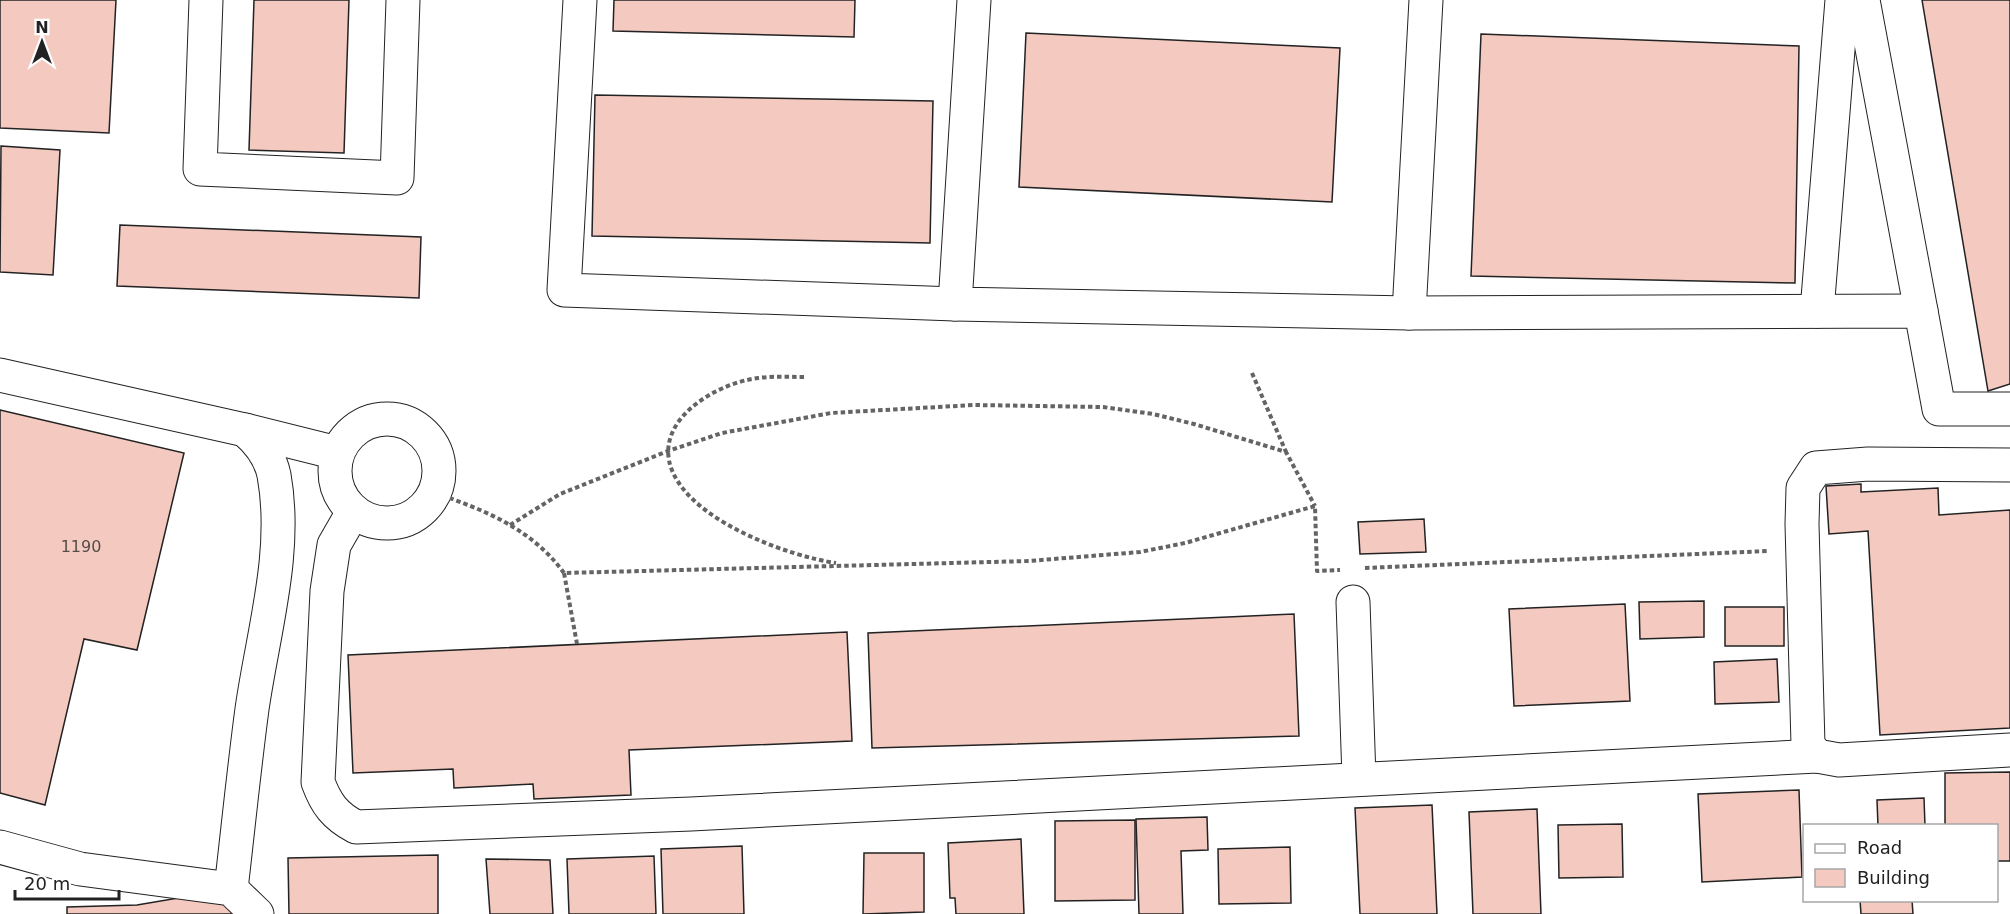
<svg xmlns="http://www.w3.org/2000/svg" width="2010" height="914" font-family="'DejaVu Sans',sans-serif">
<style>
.building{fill:#f3c9c0;stroke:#222;stroke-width:1.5}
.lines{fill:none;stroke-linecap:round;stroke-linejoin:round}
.minor-casing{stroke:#222;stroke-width:35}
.path{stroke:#646464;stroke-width:4;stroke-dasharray:4.5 3;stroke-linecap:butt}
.minor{stroke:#fff;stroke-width:33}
.labels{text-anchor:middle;stroke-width:4.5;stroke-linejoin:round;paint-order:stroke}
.number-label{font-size:16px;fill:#564c4a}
</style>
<rect width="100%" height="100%" fill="#fff"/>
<g class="building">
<polygon points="0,0 116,0 109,133 0,128"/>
<polygon points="254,0 349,0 344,153 249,150"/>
<polygon points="614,0 855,0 854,37 613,31"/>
<polygon points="1922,0 2010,0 2010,384 1988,391"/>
<polygon points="1026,33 1340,48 1332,202 1019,187"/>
<polygon points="1481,34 1799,46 1795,283 1471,276"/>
<polygon points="595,95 933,101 930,243 592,236"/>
<polygon points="1,146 60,150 53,275 0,272"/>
<polygon points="120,225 421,237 419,298 117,286"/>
<polygon points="0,410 184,453 137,650 84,639 45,805 0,793"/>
<polygon points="1861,484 1861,492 1938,488 1939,515 2010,510 2010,728 1880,735 1868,531 1829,534 1826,486"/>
<polygon points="1424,519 1426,552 1360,554 1358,522"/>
<polygon points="1704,601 1704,637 1640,639 1639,602"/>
<polygon points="1625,604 1630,701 1514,706 1509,609"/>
<rect x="1725" y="607" width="59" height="39"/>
<polygon points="1294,614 1299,736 872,748 868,633"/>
<polygon points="847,632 852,741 629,750 631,795 534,799 533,784 454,788 453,769 353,773 348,655"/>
<polygon points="1777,659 1779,702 1715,704 1714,662"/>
<polygon points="2010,772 2010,861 1996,861 1996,826 1945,826 1945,773"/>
<polygon points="1799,790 1802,877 1702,882 1698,794"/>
<polygon points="1924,798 1925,826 1878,826 1877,800"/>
<polygon points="1432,805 1437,914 1360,914 1355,808"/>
<polygon points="1537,809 1541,914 1473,914 1469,812"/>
<polygon points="1207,817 1208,850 1181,851 1183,914 1139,914 1136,819"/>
<polygon points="1135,820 1135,900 1055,901 1055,821"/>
<polygon points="1622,824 1623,877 1559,878 1558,825"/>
<polygon points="1021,839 1024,914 956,914 955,898 950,898 948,843"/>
<polygon points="742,846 744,914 663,914 661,849"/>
<polygon points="1290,847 1291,903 1219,904 1218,849"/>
<polygon points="864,853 924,853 924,912 863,914"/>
<polygon points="438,855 438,914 289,914 288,858"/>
<polygon points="654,856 656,914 569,914 567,859"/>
<polygon points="486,859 550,860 553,914 490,914"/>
<polygon points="231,889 234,914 67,914 67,907 137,905"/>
<polygon points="1860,900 1912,900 1913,914 1861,914"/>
</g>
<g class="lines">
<defs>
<g id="minor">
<polyline points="206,0 200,169 397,178 403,0"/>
<polyline points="580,0 564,290 955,304"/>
<polyline points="974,0 955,304 1409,313 1426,0"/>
<polyline points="1863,0 1921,311"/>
<polyline points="1817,311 1842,0"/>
<polyline points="1409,313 1921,311 1939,409 2010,409"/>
<polyline points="0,375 245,430 337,453"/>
<circle cx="387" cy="471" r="52"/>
<polyline points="2010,465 1868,464 1816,468 1803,488 1802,524 1808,745 1817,756 1839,760 2010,750"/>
<path d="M 353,512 L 334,545 L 327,591 L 318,782 C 326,804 335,816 356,827 L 691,814 L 1817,756"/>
<polyline points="1353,602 1359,778"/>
<polyline points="0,847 80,869 231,889 257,914"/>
<path d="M 231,889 C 238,829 244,769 252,709 C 263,632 288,552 274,475 C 270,456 259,442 245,430"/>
</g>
</defs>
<use href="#minor" class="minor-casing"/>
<g class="path">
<polyline points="1252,373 1286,452"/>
<path d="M 804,377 C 789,377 773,376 758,378 C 711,384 644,427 677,480 C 703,524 788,556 836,563"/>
<path d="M 435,493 C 485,510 532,529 564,573"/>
<polyline points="510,525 560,494 668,451 722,433 831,413 974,405 1103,407 1153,414 1194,424 1286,452 1315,506"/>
<polyline points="1365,568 1768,551"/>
<polyline points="577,644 564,573 1029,561 1140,552 1185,543 1315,506 1317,571 1340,570"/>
</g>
<use href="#minor" class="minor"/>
</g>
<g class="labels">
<g class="number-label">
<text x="81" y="552">1190</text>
</g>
</g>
<rect x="1803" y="824" width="195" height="78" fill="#ffffff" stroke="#a7a7a7" stroke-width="1.5"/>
<rect x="1815" y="844" width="30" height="9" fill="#ffffff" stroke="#a7a7a7" stroke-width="1.5"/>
<text x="1857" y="854" font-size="18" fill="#222222">Road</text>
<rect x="1815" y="869" width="30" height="18" fill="#f3c9c0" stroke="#a7a7a7" stroke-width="1.5"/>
<text x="1857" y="884" font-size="18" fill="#222222">Building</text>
<g transform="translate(42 42)" stroke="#ffffff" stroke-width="4.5" paint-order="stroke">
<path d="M0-4.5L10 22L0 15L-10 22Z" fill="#222222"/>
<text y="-9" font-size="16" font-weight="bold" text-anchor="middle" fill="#222222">N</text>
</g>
<path d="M15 890v9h104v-9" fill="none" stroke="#222222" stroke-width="3"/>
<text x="24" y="890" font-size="18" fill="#222222" stroke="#ffffff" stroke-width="4.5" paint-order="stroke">20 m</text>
</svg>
